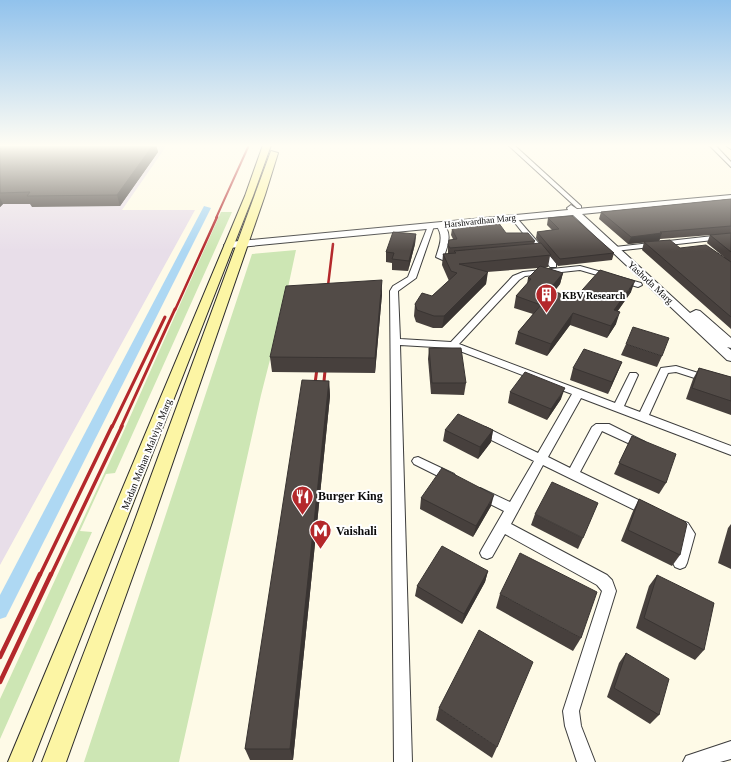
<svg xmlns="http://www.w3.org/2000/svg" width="731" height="762" font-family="Georgia,serif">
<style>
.industrial{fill:#e8dee9}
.green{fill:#cde6b4}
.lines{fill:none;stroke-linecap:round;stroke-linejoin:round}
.canal{fill:#aed8f3;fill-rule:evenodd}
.minor-casing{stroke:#3d3d3d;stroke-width:2}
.tertiary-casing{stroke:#3d3d3d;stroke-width:2}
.secondary-casing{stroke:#2c2c2c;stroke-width:2}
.minor{fill:#fff;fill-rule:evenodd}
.tertiary{fill:#fff;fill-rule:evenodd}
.secondary{fill:#fcf5a4;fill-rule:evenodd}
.rail-far4{stroke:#b4282b;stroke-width:2}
.rail-far3{stroke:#b4282b;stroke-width:2.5}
.rail-far2{stroke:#b4282b;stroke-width:3}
.rail-far1{stroke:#b4282b;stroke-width:3.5}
.rail{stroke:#b4282b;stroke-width:4.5}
.wall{fill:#47403d}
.shaded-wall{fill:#393432}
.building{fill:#524b47;stroke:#393432}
.labels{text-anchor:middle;stroke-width:4;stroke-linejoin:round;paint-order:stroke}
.far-street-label{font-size:9px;fill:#0a0a0a;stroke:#fff}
.street-label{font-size:10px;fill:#0a0a0a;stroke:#fff}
.poi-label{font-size:10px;font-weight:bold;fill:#0a0a0a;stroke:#fff;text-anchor:start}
.near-poi-label{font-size:12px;font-weight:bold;fill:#0a0a0a;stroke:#fff;text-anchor:start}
</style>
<rect width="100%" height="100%" fill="#fefae7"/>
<polygon class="industrial" points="0,145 167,145 122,210 195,210 0,565"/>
<g class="green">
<polygon points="221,212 232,212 115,473 106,474 80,531 92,532 0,739 0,699 122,435"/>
<polygon points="296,250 286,297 261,395 179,762 84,762 252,254"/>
</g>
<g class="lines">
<polygon class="canal" points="204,206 211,208 6,617 0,619 0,595"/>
<defs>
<g id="minor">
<polygon points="508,145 514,145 581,206 581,208 577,208"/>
<polygon points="709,145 715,145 731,162 731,167"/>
<polygon points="725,145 731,145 731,149"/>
<polygon points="511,216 515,216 556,263 556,267 550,267 511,218"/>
<path d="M 439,223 C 454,229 448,245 444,256 L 458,257 L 458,261 L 447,262 L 436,257 C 440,244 444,236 436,225 Z"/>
<polygon points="431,224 434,226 416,278 398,291 400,339 451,342 513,276 523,272 580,266 641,283 642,285 638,287 580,270 525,276 519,280 459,344 615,403 630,373 636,373 638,375 624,406 640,412 661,368 676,366 711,377 712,379 707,382 676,372 668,373 649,415 731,446 731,455 581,398 548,457 570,468 592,427 596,424 609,424 645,442 647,445 645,448 641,449 602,431 580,472 653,507 655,511 653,515 649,516 645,515 543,465 511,524 607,575 612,580 616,591 579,711 581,726 595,762 577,762 565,726 563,711 602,591 597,585 505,534 492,557 487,559 482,557 480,553 482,549 504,511 476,497 474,493 476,489 480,488 510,502 534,461 477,433 476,430 477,427 485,427 538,453 572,394 452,348 400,345 412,762 394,762 390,291 393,286 408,277 428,226"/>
<polygon points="731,234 731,238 615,251 611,249 615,247"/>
<polygon points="418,457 454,474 456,477 454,480 450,482 414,464 412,461 414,458"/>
<path d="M 674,518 L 688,523 L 695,534 L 687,563 L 685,567 L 680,569 L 675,567 L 673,563 L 681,535 C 677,529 671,529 668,523 L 669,519 Z"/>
<polygon points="731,741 731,759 720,762 683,762 686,756"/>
</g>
<polygon id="tertiary" points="731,195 731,199 582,214 690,313 696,310 700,311 731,338 731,348 727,347 731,350 731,361 727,360 573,215 229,248 224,245 229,242 568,210 567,208 571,205 577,209"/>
<g id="secondary">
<polygon points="263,145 271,145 253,196 32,762 8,762 245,196"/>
<polygon points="271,151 278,153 265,195 150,528 66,762 42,762 132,528"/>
</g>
</defs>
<use href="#minor" class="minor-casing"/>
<use href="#tertiary" class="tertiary-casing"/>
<use href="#secondary" class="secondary-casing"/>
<use href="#minor" class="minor"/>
<use href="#tertiary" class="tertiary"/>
<use href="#secondary" class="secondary"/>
<polyline class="rail-far4" points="216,218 249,145"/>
<g class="rail-far3">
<polyline points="327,294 333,244"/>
<polyline points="175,310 217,217"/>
</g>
<g class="rail-far2">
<polyline points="314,391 318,361"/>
<polyline points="323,391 326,361"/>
<polyline points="112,427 165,317"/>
<polyline points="121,427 175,309"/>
</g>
<g class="rail-far1">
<polyline points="40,575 112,426"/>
<polyline points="51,575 122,426"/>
</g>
<g class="rail">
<polyline points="0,657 40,574"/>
<polyline points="0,682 51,574"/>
</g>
</g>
<g class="wall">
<polygon points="0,145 156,145 158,152 120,206 32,207 30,204 3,204 0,207"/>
<polygon points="731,199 731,329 642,250 644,242 680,248 725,258 707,243 710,235 724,234 660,239 659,241 628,244 599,219 601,212"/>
<polygon points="548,218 614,253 612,260 558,266 550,256 548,267 544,267 563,273 560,284 554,292 575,298 631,292 617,312 616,324 607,338 570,325 547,356 515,344 518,332 533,314 514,308 516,296 527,284 528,278 538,268 487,272 486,284 442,328 433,328 416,322 414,316 415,304 432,296 449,281 442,265 443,254 448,254 448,245 453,239 451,235 452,229 462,227 462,226 506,233 535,241 534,244 540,244 536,238 537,232 552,230 547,225"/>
<polygon points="416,234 415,244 408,271 392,270 392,263 386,262 386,252"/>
<polygon points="382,294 375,373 272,372 270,357"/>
<polygon points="626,344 662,356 657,367 621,355"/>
<polygon points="429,348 466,383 464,395 431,394 428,359"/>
<polygon points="622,362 608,394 570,380 573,368"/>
<polygon points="699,368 731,377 731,415 686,399 693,379"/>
<polygon points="329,381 330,396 293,760 250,760 245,749"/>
<polygon points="510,392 561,399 547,420 508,403"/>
<polygon points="445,430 493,430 491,442 478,459 443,441"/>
<polygon points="632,436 666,483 659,494 614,474"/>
<polygon points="421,498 491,506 473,537 420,509"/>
<polygon points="639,499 680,555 672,566 621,541 633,511"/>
<polygon points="535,514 583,538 578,549 531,525"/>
<polygon points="731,524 731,569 718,563 728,528"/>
<polygon points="488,571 485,582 462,624 415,596 417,586"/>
<polygon points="657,575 704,650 695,660 636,628 649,586"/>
<polygon points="500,594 581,638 573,651 496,608"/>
<polygon points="626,653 659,715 650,724 607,697 619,663"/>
<polygon points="439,708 497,747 492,758 436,720"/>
</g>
<g class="shaded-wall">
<polygon points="153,145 156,145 158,152 120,206 117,195"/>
<polygon points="0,198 3,204 0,207"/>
<polygon points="662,233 659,241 628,244 631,237"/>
<polygon points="416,234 415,244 408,271 409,261"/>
<polygon points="488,272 486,284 442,328 444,316"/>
<polygon points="563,273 560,284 546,301 549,290"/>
<polygon points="382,280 382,294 375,373 375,358"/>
<polygon points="635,281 631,292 610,322 614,310"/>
<polygon points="620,312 616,324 607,338 611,326"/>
<polygon points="573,313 570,325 547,356 551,344"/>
<polygon points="622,362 617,374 608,394 612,382"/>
<polygon points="329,381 330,396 293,760 290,749"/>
<polygon points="565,388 561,399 547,420 551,409"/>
<polygon points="493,430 491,442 478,459 480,447"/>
<polygon points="494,495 491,506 473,537 476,526"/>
<polygon points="488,571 485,582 462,624 464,614"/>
</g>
<g class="building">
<polygon points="0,145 153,145 117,195 27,196 30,192 0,193"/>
<polygon points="731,199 731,226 660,232 662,233 631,237 601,212"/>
<polygon points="572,216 614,253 560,259 537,232 559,229 548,218"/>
<polygon points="498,222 506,233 528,233 535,241 450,248 448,245 449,240 457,239 452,229 464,227 462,226"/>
<polygon points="393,232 416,234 409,261 392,259 394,253 386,252"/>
<polygon points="731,233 731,252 710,235"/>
<polygon points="670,240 680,248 706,245 731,262 731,317 644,242"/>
<polygon points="541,243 551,255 459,264 488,272 444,316 434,316 417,310 415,304 422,293 432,296 457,273 451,271 443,254 456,253 454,251"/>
<polygon points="540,266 563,273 549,290 575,298 600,270 635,281 614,310 620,312 611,326 573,313 551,344 518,332 541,305 516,296 531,279 528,278"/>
<polygon points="382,280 375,358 270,357 286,286"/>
<polygon points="633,327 669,338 662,356 626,344"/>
<polygon points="429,348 461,348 466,383 432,383"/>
<polygon points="584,349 622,362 612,382 573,368"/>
<polygon points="699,368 731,377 731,401 692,388"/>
<polygon points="525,372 565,388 551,409 510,392"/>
<polygon points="302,380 329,381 290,749 245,749"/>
<polygon points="458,414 493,430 480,447 445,430"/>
<polygon points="632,436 676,454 666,483 619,463"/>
<polygon points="442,468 494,495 476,526 421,498"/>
<polygon points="552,482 598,503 583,538 535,514"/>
<polygon points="639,499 684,521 687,524 680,555 628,530"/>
<polygon points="442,546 488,571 464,614 417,586"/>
<polygon points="520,553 597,592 581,638 500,594"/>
<polygon points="657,575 714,603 704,650 644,618"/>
<polygon points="479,630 533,662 497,747 439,708"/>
<polygon points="626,653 669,679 659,715 614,688"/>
</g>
<linearGradient id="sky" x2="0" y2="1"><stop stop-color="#91c2ec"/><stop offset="0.58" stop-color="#fffdf4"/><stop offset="1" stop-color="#fffdf4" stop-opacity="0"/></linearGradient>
<rect width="731" height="251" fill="url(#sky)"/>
<defs>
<symbol id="building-pin" viewBox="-11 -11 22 30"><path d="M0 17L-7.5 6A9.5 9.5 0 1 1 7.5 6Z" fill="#b4282b" stroke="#fff"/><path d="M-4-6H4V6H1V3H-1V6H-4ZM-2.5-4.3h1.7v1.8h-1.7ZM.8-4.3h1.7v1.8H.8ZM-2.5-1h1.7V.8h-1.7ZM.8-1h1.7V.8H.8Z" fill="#fff"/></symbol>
<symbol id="restaurant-pin" viewBox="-11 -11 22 30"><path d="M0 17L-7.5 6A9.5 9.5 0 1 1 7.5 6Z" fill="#b4282b" stroke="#fff"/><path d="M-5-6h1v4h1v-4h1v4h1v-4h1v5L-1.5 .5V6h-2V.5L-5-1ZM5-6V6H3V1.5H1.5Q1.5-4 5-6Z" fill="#fff"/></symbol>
<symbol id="metro-pin" viewBox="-11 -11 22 30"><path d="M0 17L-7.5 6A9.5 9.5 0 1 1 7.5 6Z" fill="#b4282b" stroke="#fff"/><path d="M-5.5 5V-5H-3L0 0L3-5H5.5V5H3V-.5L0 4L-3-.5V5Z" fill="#fff"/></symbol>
</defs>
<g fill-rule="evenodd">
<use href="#building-pin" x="534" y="282" width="25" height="34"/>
<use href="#restaurant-pin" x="290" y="484" width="25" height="34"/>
<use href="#metro-pin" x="308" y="518" width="25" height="34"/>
</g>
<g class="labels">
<g class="far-street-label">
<text transform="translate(480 221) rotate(-6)" y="3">Harshvardhan Marg</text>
</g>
<g class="street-label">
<text transform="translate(651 282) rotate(43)" y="4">Yashoda Marg</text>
<text transform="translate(146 454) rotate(-68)" y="4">Madan Mohan Malviya Marg</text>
</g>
<g class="poi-label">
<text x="562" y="299">KBV Research</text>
</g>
<g class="near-poi-label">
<text x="318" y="500">Burger King</text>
<text x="336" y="535">Vaishali</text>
</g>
</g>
</svg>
